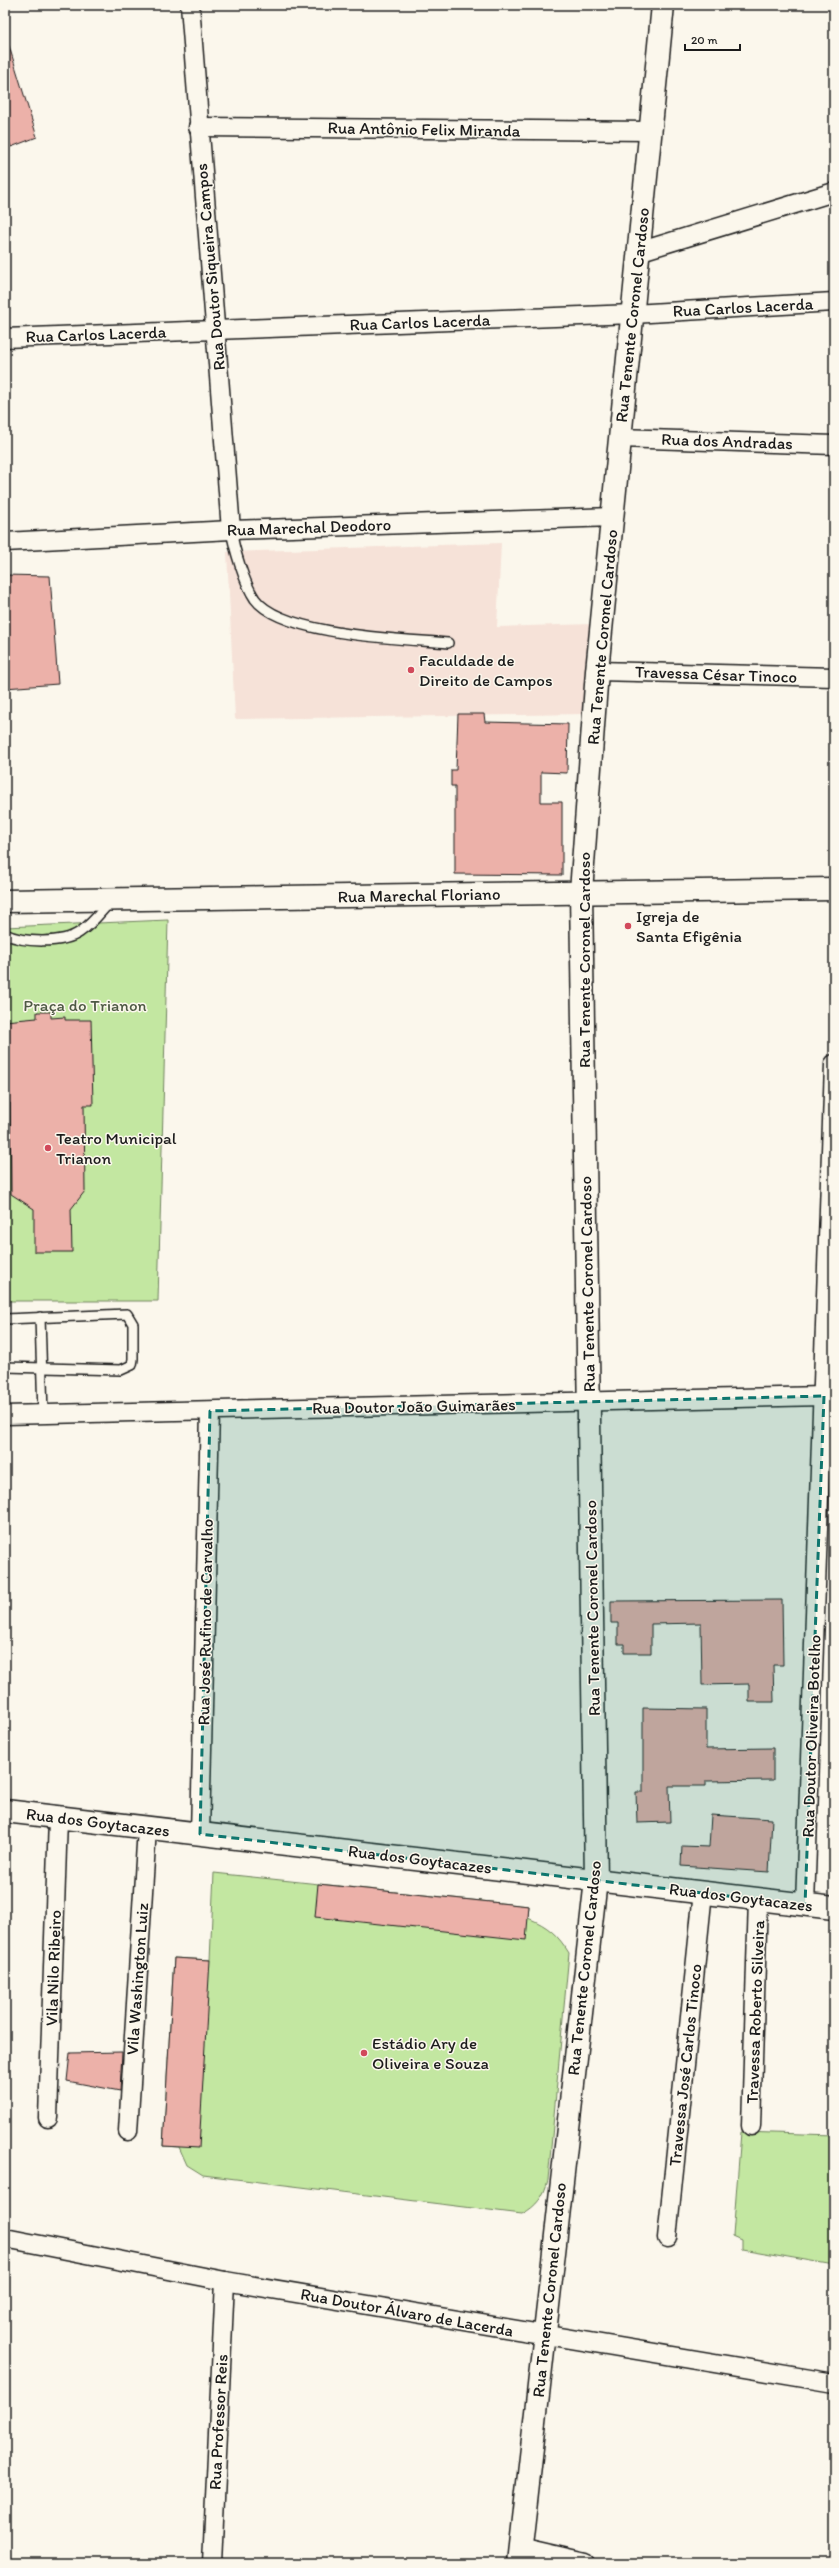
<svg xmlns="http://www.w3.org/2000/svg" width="839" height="2568" font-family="Itim,sans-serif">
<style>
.built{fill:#f6e2d8}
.green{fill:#c3e7a1;stroke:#70825e}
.building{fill:#ecb1a9;stroke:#1c1c1c}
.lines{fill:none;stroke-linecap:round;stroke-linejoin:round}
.service-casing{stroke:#1c1c1c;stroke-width:12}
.minor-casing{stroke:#1c1c1c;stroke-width:21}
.secondary-casing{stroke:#1c1c1c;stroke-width:25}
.service{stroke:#fbf7ec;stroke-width:9}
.minor{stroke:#fbf7ec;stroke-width:18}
.secondary{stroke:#fbf7ec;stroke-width:22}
.marked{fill:#0f766e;fill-opacity:0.2;stroke:#0f766e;stroke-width:3;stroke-dasharray:8 5;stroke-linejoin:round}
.poi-dot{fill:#d1495b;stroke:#fbf7ec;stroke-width:1.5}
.labels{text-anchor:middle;stroke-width:3;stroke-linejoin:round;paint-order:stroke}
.street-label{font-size:17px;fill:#1c1c1c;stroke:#fbf7ec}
.poi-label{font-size:17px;fill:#1c1c1c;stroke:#fbf7ec;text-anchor:start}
.park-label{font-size:17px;fill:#4e5944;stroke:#fbf7ec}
</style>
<rect width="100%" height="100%" fill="#fbf7ec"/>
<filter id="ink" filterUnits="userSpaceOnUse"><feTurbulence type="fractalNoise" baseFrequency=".025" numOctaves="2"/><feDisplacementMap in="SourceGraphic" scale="8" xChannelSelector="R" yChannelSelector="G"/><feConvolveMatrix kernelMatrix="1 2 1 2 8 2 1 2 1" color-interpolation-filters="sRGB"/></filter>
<g filter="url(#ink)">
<polygon class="built" points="501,543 497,627 592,624 585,714 235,719 227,552"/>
<g class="green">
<polygon points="168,920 158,1301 5,1301 5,927"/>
<path d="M 214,1873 L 529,1906 L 528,1918 C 548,1926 558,1935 569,1953 L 548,2180 C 544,2196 537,2206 522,2214 L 203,2175 L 187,2165 L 179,2147 L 163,2146 L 174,1958 L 210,1960 Z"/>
<polygon points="741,2132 834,2135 834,2265 742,2249 742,2240 733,2236"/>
</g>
<g class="building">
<polygon points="5,46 9,46 37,137 11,147 5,129"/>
<polygon points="5,575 50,576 58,684 5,688"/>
<polygon points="458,714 484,714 485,722 568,724 567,773 541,772 541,802 562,802 562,875 455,874 455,786 451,786 451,770 456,770"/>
<polygon points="37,1012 51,1012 51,1018 65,1017 65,1020 91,1020 93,1105 84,1105 85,1191 71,1209 72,1252 34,1252 34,1209 11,1194 10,1103 5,1104 5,1021 37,1018"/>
<polygon points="782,1600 783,1665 773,1665 774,1702 749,1702 749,1684 702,1685 701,1623 651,1624 651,1653 624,1653 624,1644 618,1644 618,1623 611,1623 611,1601"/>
<polygon points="643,1708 706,1709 706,1749 773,1748 773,1780 706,1781 706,1786 669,1786 670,1822 637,1823 636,1792 643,1792"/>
<polygon points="711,1815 772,1819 769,1872 681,1866 682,1846 709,1847"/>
<polygon points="318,1884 529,1906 526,1940 315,1917"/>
<polygon points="174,1958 210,1960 199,2148 163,2146"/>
<polygon points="122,2052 120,2091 67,2081 70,2053"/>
</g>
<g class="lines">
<defs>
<g id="service">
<path d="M 231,530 C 234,548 244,583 255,599 C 282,636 404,639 448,643"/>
<path d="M 5,934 C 23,943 63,944 80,932 C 92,924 101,912 110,902"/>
<polyline points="40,1317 43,1414"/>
<polyline points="5,1319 127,1314 133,1324 133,1359 132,1365 121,1370 5,1367"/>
</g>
<g id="minor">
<polyline points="190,5 231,530"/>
<polyline points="198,127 651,131"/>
<polyline points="638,252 834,192"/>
<polyline points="5,338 633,314 834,302"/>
<polyline points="619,438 834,445"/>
<polyline points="5,542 231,530 613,517"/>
<polyline points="597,671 834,677"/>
<polyline points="5,1415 824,1396"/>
<polyline points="200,1834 210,1411"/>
<polyline points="805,1905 834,1064"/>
<polyline points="48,2118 58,1818"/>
<polyline points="751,2126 758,1899"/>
<polyline points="128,2131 147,1828"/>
<polyline points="5,2238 225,2281 834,2383"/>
<polyline points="667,2238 703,1892"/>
<polyline points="520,2548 585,2563"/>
<polyline points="212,2563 225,2281"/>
</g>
<g id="secondary">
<polyline points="5,901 834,889"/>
<polyline points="5,1811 834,1908"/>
<polyline points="519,2563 596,1880 581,892 597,671 663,5"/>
</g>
</defs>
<use href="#service" class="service-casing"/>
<use href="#minor" class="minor-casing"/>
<use href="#secondary" class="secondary-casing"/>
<use href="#service" class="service"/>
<use href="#minor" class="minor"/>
<use href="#secondary" class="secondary"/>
</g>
</g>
<path class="marked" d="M 824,1396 L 805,1905 L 200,1834 L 210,1411 Z"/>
<g class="poi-dot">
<circle cx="411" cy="670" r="4"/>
<circle cx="628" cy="926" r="4"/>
<circle cx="48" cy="1148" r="4"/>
<circle cx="364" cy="2053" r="4"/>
</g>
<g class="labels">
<g class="street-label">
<text transform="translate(424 129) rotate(1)" y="6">Rua Antônio Felix Miranda</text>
<text transform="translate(210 267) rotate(-95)" y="6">Rua Doutor Siqueira Campos</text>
<text transform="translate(743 307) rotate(-3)" y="6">Rua Carlos Lacerda</text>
<text transform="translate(632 315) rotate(-84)" y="6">Rua Tenente Coronel Cardoso</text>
<text transform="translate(420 322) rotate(-2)" y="6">Rua Carlos Lacerda</text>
<text transform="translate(96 334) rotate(-2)" y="6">Rua Carlos Lacerda</text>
<text transform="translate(727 441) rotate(2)" y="6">Rua dos Andradas</text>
<text transform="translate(309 527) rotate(-2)" y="6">Rua Marechal Deodoro</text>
<text transform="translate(602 637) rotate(-85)" y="6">Rua Tenente Coronel Cardoso</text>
<text transform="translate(716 674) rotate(2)" y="6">Travessa César Tinoco</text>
<text transform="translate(419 895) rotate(-1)" y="6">Rua Marechal Floriano</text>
<text transform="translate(584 960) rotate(-90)" y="6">Rua Tenente Coronel Cardoso</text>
<text transform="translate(587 1284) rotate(-91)" y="6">Rua Tenente Coronel Cardoso</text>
<text transform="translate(414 1406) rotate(-1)" y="6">Rua Doutor João Guimarães</text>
<text transform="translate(592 1608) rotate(-91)" y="6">Rua Tenente Coronel Cardoso</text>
<text transform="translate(205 1622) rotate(-89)" y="6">Rua José Rufino de Carvalho</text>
<text transform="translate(811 1736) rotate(-88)" y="6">Rua Doutor Oliveira Botelho</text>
<text transform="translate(98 1822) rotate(7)" y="6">Rua dos Goytacazes</text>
<text transform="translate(420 1859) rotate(7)" y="6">Rua dos Goytacazes</text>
<text transform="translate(741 1897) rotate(7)" y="6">Rua dos Goytacazes</text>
<text transform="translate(53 1968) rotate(-88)" y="6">Vila Nilo Ribeiro</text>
<text transform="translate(584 1968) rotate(-84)" y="6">Rua Tenente Coronel Cardoso</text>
<text transform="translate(137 1979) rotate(-86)" y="6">Vila Washington Luiz</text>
<text transform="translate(755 2012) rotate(-88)" y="6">Travessa Roberto Silveira</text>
<text transform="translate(685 2065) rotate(-84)" y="6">Travessa José Carlos Tinoco</text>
<text transform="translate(549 2290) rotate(-84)" y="6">Rua Tenente Coronel Cardoso</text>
<text transform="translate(407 2312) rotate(10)" y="6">Rua Doutor Álvaro de Lacerda</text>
<text transform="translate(218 2422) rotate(-87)" y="6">Rua Professor Reis</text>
</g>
<g class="poi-label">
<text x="419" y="666">Faculdade de<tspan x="419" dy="20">Direito de Campos</tspan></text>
<text x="636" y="922">Igreja de<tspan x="636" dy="20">Santa Efigênia</tspan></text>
<text x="56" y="1144">Teatro Municipal<tspan x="56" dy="20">Trianon</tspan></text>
<text x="372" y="2049">Estádio Ary de<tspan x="372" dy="20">Oliveira e Souza</tspan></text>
</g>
<g class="park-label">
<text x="85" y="1011">Praça do Trianon</text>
</g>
</g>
<rect width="839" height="2568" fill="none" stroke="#fbf7ec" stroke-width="20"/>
<rect x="10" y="10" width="819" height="2548" fill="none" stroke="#1c1c1c" stroke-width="1.5" filter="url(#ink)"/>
<path d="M685 44v6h55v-6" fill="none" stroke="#1c1c1c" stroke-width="2"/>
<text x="691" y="44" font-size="12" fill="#1c1c1c" stroke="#fbf7ec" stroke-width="3" paint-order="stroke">20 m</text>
</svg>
